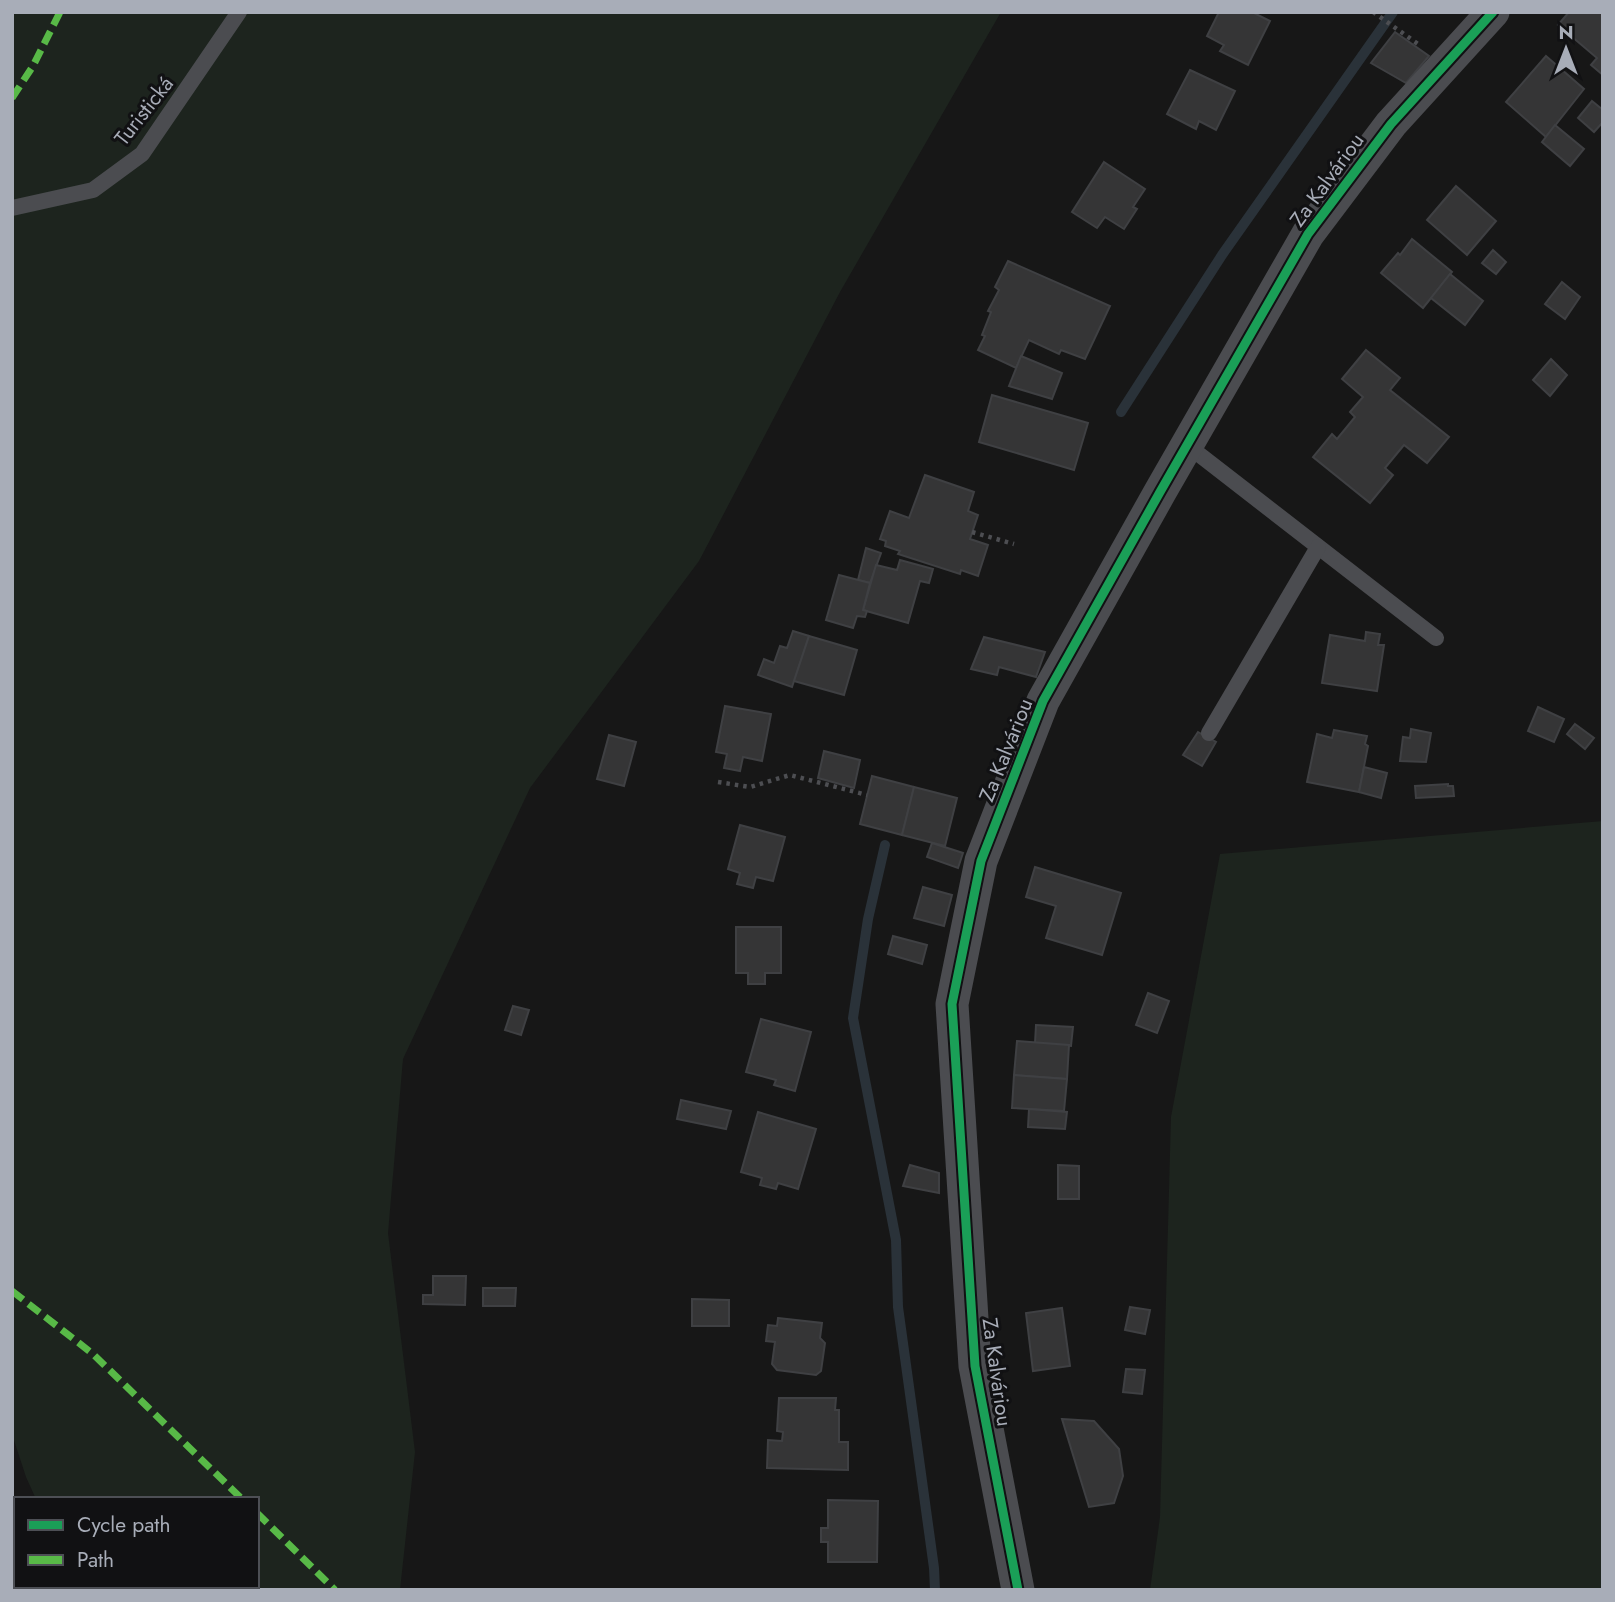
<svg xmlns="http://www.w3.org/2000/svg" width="1615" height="1602" font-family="Jost,sans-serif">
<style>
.green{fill:#1d241e}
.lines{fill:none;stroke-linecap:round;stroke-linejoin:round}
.stream{stroke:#2a3239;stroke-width:10}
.building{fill:#353536;stroke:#3f4043;stroke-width:2}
.path{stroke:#4d4e52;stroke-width:4.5;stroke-dasharray:3.5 5;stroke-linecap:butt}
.lane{stroke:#4b4c50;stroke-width:16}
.street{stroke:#4b4c50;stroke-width:33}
.quiet{stroke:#58b947;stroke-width:7;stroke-dasharray:14 7;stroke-linecap:butt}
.cycleway-casing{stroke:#111113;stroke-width:13}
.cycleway{stroke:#1a9f57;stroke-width:9}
.labels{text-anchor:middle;stroke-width:6;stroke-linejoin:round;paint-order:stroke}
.street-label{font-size:21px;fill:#a8adb8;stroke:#111113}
</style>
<rect width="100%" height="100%" fill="#171717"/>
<g class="green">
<polygon points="12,12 1001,12 840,292 699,561 530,788 403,1059 388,1233 415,1452 400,1590 76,1590 74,1586 257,1586 257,1499 36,1499 26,1477 12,1434"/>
<polygon points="1603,821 1603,1590 1150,1590 1160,1517 1171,1117 1220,854"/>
</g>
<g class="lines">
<g class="stream">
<polyline points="1121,412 1222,255 1393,12"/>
<polyline points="885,845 868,919 853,1018 896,1240 898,1307 934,1568 935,1590"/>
</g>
</g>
<g class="building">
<polygon points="1219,12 1252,12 1270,21 1248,65 1220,51 1224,45 1207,36"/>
<polygon points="1569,12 1603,12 1603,75 1591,65 1597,58 1558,25"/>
<polygon points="1395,32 1429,56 1406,83 1371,63"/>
<polygon points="1546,56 1584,89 1546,137 1506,102"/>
<polygon points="1190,70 1235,91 1216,130 1199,121 1196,129 1167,114"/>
<polygon points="1592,101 1603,110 1603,122 1594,132 1578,118"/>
<polygon points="1555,125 1584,149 1570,166 1542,142"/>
<polygon points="1104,162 1145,189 1133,207 1137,209 1124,229 1105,217 1097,228 1072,212"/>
<polygon points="1456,186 1496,221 1467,255 1427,220"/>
<polygon points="1412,239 1452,272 1423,308 1381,273 1398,253 1400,255"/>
<polygon points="1493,250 1506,262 1496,274 1482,263"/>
<polygon points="1008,261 1110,306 1085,359 1061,350 1059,354 1029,340 1016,368 978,350 985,336 982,335 991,312 988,311 999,290 995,287"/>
<polygon points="1450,274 1483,301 1465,325 1431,298"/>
<polygon points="1562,282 1580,297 1565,319 1545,304"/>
<polygon points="1366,350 1400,378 1390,390 1449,437 1427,463 1404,445 1385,468 1393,475 1370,503 1313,457 1332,434 1337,439 1355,417 1350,412 1363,397 1342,379"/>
<polygon points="1021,356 1062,373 1052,399 1009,386"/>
<polygon points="1551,359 1567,375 1550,396 1533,380"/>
<polygon points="992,395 1088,423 1074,470 979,442"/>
<polygon points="925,475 974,492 968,511 978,515 970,539 988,545 978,576 961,570 960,574 898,554 900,551 885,546 886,541 880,539 890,511 909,518"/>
<polygon points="866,548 881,553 870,583 858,580"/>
<polygon points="900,560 933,569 929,583 920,581 908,623 863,610 876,565 897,570"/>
<polygon points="839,575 870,583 863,610 867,611 865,617 857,616 853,628 826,620"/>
<polygon points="793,631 809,636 792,687 758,675 764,659 774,663 780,646 787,648"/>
<polygon points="1366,632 1380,634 1378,645 1384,645 1377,691 1322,683 1330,635 1365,641"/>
<polygon points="809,636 857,650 844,695 794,681"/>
<polygon points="984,637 1045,652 1036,677 999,667 997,675 971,669"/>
<polygon points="725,706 771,714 762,761 743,757 740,771 724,768 727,754 716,752"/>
<polygon points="1538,707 1564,719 1554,742 1528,731"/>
<polygon points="1575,724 1594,738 1585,749 1567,734"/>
<polygon points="1411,729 1431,733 1426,762 1400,761 1403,737 1410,738"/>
<polygon points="1334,730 1367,736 1365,744 1368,746 1359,792 1307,782 1317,734 1332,738"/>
<polygon points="1198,732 1216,742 1202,766 1183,755"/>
<polygon points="609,735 636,742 624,786 597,779"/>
<polygon points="824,751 860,760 854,788 818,778"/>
<polygon points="1364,767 1387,773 1381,798 1359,792"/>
<polygon points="872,776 914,787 902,835 860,824"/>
<polygon points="1448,784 1448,786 1453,786 1454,796 1416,798 1415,786"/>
<polygon points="914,787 957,798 945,846 902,835"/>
<polygon points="740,825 785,837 773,881 756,877 753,888 737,884 740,873 728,869"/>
<polygon points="932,843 963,853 958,868 927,857"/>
<polygon points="1035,867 1121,893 1102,955 1046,938 1056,906 1026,897"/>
<polygon points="923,887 952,895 944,926 914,918"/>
<polygon points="736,927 781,927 781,973 765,973 765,984 748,984 748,973 736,973"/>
<polygon points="893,936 927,945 922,964 888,954"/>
<polygon points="1148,993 1169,1001 1157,1033 1136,1025"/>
<polygon points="513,1006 529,1010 521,1035 505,1030"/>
<polygon points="761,1019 811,1032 795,1091 774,1085 776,1080 746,1072"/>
<polygon points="1036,1025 1073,1027 1071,1046 1035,1043"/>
<polygon points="1017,1041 1069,1045 1067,1079 1014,1075"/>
<polygon points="1014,1075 1067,1079 1064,1111 1012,1108"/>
<polygon points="681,1100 731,1111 726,1129 677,1119"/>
<polygon points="1029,1109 1067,1112 1065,1129 1028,1127"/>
<polygon points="758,1112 816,1129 798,1189 778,1183 776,1189 760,1185 762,1178 741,1172"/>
<polygon points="910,1165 939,1173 939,1193 903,1186"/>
<polygon points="1058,1165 1079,1166 1079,1199 1058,1199"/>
<polygon points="433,1276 466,1276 465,1305 423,1304 423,1295 433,1295"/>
<polygon points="483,1288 516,1288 515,1306 483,1306"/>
<polygon points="692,1299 729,1300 729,1326 692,1326"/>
<polygon points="1130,1307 1150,1310 1145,1334 1125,1330"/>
<polygon points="1062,1308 1070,1366 1033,1371 1026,1313"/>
<polygon points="778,1318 822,1323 820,1338 825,1343 821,1371 816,1375 777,1370 772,1364 775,1342 766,1341 768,1325 777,1326"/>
<polygon points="1126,1369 1145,1370 1142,1394 1123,1392"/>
<polygon points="779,1398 836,1398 835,1410 839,1410 839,1442 848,1442 848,1470 767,1468 768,1440 782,1441 783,1432 777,1431"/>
<polygon points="1062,1419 1094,1421 1119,1449 1123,1476 1114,1503 1089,1507"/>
<polygon points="828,1500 878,1501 877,1562 828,1562 828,1542 821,1542 821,1528 828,1528"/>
</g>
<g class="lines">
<g class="path">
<polyline points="1373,12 1418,44"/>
<polyline points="972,532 1014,544"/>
<polyline points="718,782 750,787 790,775 867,795"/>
</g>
<g class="lane">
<polyline points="12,208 93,190 142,154 239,12"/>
<polyline points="1187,445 1436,638"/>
<polyline points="1209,733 1318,547"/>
</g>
<polyline class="street" points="1018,1590 975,1366 952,1004 981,861 1043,701 1160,492 1308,234 1391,124 1493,12"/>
<g class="quiet">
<polyline points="12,98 33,66 60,12"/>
<polyline points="12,1291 93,1354 242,1499"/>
<polyline points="257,1513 335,1590"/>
</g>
<defs>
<polyline id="cycleway" points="1018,1590 975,1366 952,1004 981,861 1043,701 1160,492 1308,234 1391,124 1493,12"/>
</defs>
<use href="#cycleway" class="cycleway-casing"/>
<use href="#cycleway" class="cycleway"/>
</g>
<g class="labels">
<g class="street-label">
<text transform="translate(144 111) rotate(-52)" y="7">Turistická</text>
<text transform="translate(1327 180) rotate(-54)" y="7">Za Kalváriou</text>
<text transform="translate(1006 750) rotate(-68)" y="7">Za Kalváriou</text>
<text transform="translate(997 1372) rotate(82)" y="7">Za Kalváriou</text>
</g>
</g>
<rect width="1615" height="1602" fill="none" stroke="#a8adb8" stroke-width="28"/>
<rect x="14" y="1497" width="245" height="91" fill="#111113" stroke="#4d4f55" stroke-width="2"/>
<rect x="28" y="1520" width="35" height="10" fill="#1a9f57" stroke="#4d4f55" stroke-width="2"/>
<text x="77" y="1532" font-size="21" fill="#a8adb8">Cycle path</text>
<rect x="28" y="1555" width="35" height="10" fill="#58b947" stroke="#4d4f55" stroke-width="2"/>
<text x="77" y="1567" font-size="21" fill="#a8adb8">Path</text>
<g transform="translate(1566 49)" stroke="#111113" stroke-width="5" paint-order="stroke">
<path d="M0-5L12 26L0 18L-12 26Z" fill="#a8adb8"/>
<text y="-10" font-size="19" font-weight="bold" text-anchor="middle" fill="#a8adb8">N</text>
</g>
</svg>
